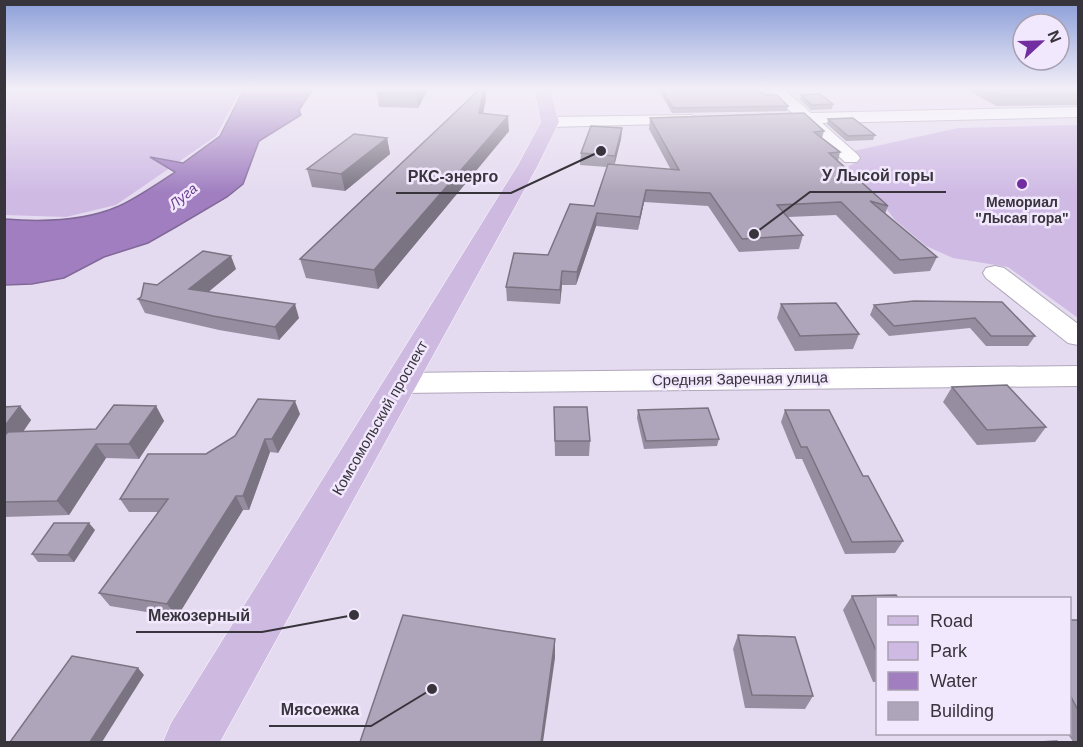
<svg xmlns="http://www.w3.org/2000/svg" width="1083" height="747" font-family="Arial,sans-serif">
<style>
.green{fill:#cfbae4}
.water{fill:#a07ec0;stroke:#816898;stroke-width:1.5}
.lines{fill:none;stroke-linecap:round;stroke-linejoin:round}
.minor-casing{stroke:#b1a7bb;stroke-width:2}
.major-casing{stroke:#fff;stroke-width:1}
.minor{fill:#fff;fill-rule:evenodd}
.major{fill:#ceb9e0;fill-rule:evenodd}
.wall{fill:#968ea0}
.shaded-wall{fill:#7a7482}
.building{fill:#afa5ba;stroke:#7a7482;stroke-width:1.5}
.poi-dot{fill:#722ea1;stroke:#f2e8fd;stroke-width:2}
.labels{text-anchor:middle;stroke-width:5;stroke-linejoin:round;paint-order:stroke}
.far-water-label{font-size:14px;font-style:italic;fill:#683b8b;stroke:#f2e8fd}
.far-poi-label{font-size:14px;font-weight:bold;fill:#38343c;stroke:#f2e8fd}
.street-label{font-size:15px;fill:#38343c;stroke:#f2e8fd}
.leader{fill:none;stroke:#38343c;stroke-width:2}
.callout-dot{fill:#38343c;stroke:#f2e8fd;stroke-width:2}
.callout-label{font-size:16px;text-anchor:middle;font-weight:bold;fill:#38343c;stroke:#f2e8fd;stroke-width:5;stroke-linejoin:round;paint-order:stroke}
</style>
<rect width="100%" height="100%" fill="#e5dbf0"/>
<g class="green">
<polygon points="5,89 241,89 216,136 116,205 66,217 5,215"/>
<polygon points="1078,125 1078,318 1008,267 953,258 926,246 895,220 885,207 844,169 860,160 849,152 958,128"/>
</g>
<path class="water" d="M 244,89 L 313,89 L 299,110 L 301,115 L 259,141 L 243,184 L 227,197 L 176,227 L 148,243 L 104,257 L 64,278 L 32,284 L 5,285 L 5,219 C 41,222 85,221 119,206 C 138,197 157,184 175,172 L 150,157 L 183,163 L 220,136 Z"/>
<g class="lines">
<defs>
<g id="minor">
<polygon points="768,89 784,89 811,113 1078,107 1078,117 822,123 857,154 860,158 857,162 845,162 803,123 764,122 762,119 764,116 793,114"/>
<polygon points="692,115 700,120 698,123 550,127 542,122 550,117"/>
<polygon points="995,266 1004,268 1078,324 1078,345 1068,343 986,278 983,273 986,268"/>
<polygon points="1078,366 1078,386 401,393 390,390 386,383 390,376 401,373"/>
</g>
<polygon id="major" points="534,89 550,89 559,122 538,165 220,742 163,742 171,723 518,165 541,122"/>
</defs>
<use href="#minor" class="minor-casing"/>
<use href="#major" class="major-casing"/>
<use href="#minor" class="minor"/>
<use href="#major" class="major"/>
</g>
<g class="wall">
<polygon points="380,89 428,89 418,108 379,107 377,93"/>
<polygon points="484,89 485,89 486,99 483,113 509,131 378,289 306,278 300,259"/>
<polygon points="658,89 758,89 765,95 788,106 787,111 672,113"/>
<polygon points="966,89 1078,89 1078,105 996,106"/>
<polygon points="801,95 833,104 832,109 811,110 800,100"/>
<polygon points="650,118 824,131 822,138 840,152 838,161 888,206 885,214 937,257 930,271 894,274 836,215 788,217 803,235 799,249 739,252 708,206 644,202 638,230 596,226 576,285 562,285 560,304 507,301 506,287 548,255 594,206 607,167 580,165 581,153 622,128 621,139 614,165 671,170 649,129"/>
<polygon points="828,119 875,135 873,140 846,141 827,124"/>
<polygon points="387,138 390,154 345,191 312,187 307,169"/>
<polygon points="236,269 208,292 299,318 279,340 219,330 145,313 138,299 157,285"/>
<polygon points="1002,302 1035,336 1028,346 986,346 970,328 889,336 870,315 874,305"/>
<polygon points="781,304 859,334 853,349 795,351 777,318"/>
<polygon points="952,387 1046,427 1035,442 977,445 943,402"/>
<polygon points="20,406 31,420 23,432 96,429 156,406 164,421 139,459 106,458 69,515 4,517 4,407"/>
<polygon points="554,407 590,441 589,456 555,456"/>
<polygon points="638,410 719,439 717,446 644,449 637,418"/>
<polygon points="785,410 863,476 903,541 895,553 845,554 802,459 796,459 781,422"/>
<polygon points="300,414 278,453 270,452 249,510 243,510 177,617 110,606 99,593 158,512 129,512 120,499 206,454"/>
<polygon points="95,530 74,562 38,562 32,554"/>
<polygon points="852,596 878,598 878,682 873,682 843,610"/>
<polygon points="1070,620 1078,620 1078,742 1073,742 1068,734 1070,734"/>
<polygon points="738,635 813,696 805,709 745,708 733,649"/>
</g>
<g class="shaded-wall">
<polygon points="419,89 428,89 418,108 417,93"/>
<polygon points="484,89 485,89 486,99 480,128 479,113"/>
<polygon points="508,116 509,131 378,289 374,270"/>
<polygon points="622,128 621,139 614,167 615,156"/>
<polygon points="387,138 390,154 345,191 341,174"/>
<polygon points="646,190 644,202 638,230 640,217"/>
<polygon points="597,213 596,226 576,285 577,272"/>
<polygon points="231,256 236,269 195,303 189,289"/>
<polygon points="562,271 562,285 560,304 560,290"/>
<polygon points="295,304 299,318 279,340 275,327"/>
<polygon points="295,401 300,414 278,453 272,439"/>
<polygon points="20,406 31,420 6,456 4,454 4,427"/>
<polygon points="156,406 164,421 139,459 129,444"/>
<polygon points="265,439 270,452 249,510 243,496"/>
<polygon points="96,444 106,458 69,515 57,501"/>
<polygon points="236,496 243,510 177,617 167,604"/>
<polygon points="89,523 95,530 74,562 68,555"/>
<polygon points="555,639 555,658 543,742 541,742"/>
<polygon points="138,668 144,675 102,742 90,742"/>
</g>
<g class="building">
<polygon points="380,89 419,89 417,93 377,93"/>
<polygon points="480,89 484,89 479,113 508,116 374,270 300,259"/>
<polygon points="661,89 758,89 765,95 777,95 788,106 673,108"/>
<polygon points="989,89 1078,89 1078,94 1001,95"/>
<polygon points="820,94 833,104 812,105 801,95"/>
<polygon points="804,113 824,131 814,132 840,152 829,153 888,206 870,201 937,257 900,260 841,202 777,205 803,235 742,239 710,193 646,190 640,217 597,213 577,272 562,271 560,290 506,287 514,253 548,255 570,204 594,206 608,164 679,170 650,118"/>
<polygon points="853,118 875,135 848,136 828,119"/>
<polygon points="591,126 622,128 615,156 581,153"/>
<polygon points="354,134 387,138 341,174 307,169"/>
<polygon points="203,251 231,256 189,289 295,304 275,327 213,316 138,299 141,297 144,283 157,285"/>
<polygon points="914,301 1002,302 1035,336 991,336 975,318 894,326 874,305"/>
<polygon points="836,303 859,334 800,336 781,304"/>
<polygon points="1007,385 1046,427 987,430 952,387"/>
<polygon points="258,399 295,401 272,439 265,439 243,496 236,496 167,604 99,593 168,499 120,499 148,454 206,454 235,436"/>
<polygon points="114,405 156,406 129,444 96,444 57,501 4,502 4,436 8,432 96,429"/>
<polygon points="20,406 4,427 4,407"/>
<polygon points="554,407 587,407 590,441 555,441"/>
<polygon points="708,408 719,439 646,441 638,410"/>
<polygon points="785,410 829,410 863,476 868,476 903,541 852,542 807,447 801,447"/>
<polygon points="54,523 89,523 68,555 32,554"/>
<polygon points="896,595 898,598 878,598 878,655 852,596"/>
<polygon points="403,615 555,639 541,742 360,742"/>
<polygon points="1070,620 1078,620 1078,710 1070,695"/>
<polygon points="738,635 795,637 813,696 752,695"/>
<polygon points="72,656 138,668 90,742 10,742"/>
<polygon points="1057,741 1058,742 1038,742"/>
</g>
<linearGradient id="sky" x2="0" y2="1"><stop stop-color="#8b9ed8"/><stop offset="0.46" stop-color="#f3eff8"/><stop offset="1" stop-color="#f3eff8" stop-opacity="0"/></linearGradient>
<rect width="1083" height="193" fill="url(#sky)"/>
<circle class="poi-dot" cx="1022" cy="184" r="6"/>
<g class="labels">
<g class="far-water-label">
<text transform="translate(183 196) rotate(-39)" y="5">Луга</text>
</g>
<g class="far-poi-label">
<text x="1022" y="207">Мемориал<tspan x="1022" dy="16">"Лысая гора"</tspan></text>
</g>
<g class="street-label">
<text transform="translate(740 379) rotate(-1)" y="5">Средняя Заречная улица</text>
<text transform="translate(380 418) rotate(-60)" y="5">Комсомольский проспект</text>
</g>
</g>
<path class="leader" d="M754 234L810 192H946M601 151L511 193H396M354 615L262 632H136M432 689L371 726H269"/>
<g class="callout-dot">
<circle cx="754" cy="234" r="6"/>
<circle cx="601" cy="151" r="6"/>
<circle cx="354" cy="615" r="6"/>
<circle cx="432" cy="689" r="6"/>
</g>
<g class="callout-label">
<text x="878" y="181">У Лысой горы</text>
<text x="453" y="182">РКС-энерго</text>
<text x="199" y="621">Межозерный</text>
<text x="320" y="715">Мясоежка</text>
</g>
<rect width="1083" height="747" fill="none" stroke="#38343c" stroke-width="12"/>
<rect x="876" y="597" width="195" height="138" fill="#f2e8fd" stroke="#a8a0b0" stroke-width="1.5"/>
<rect x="888" y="616" width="30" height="9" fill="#ceb9e0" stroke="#a8a0b0" stroke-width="1.5"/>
<text x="930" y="627" font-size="18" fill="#38343c">Road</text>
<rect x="888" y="642" width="30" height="18" fill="#cfbae4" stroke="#a8a0b0" stroke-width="1.5"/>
<text x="930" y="657" font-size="18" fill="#38343c">Park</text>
<rect x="888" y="672" width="30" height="18" fill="#a07ec0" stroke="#a8a0b0" stroke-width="1.5"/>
<text x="930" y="687" font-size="18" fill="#38343c">Water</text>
<rect x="888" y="702" width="30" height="18" fill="#afa5ba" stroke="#a8a0b0" stroke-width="1.5"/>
<text x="930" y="717" font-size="18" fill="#38343c">Building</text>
<g transform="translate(1041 42) rotate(68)"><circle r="28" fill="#f2e8fd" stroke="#a8a0b0" stroke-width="1.5"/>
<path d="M0-4.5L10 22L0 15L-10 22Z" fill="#722ea1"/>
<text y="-9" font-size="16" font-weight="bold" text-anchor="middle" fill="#38343c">N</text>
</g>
</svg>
